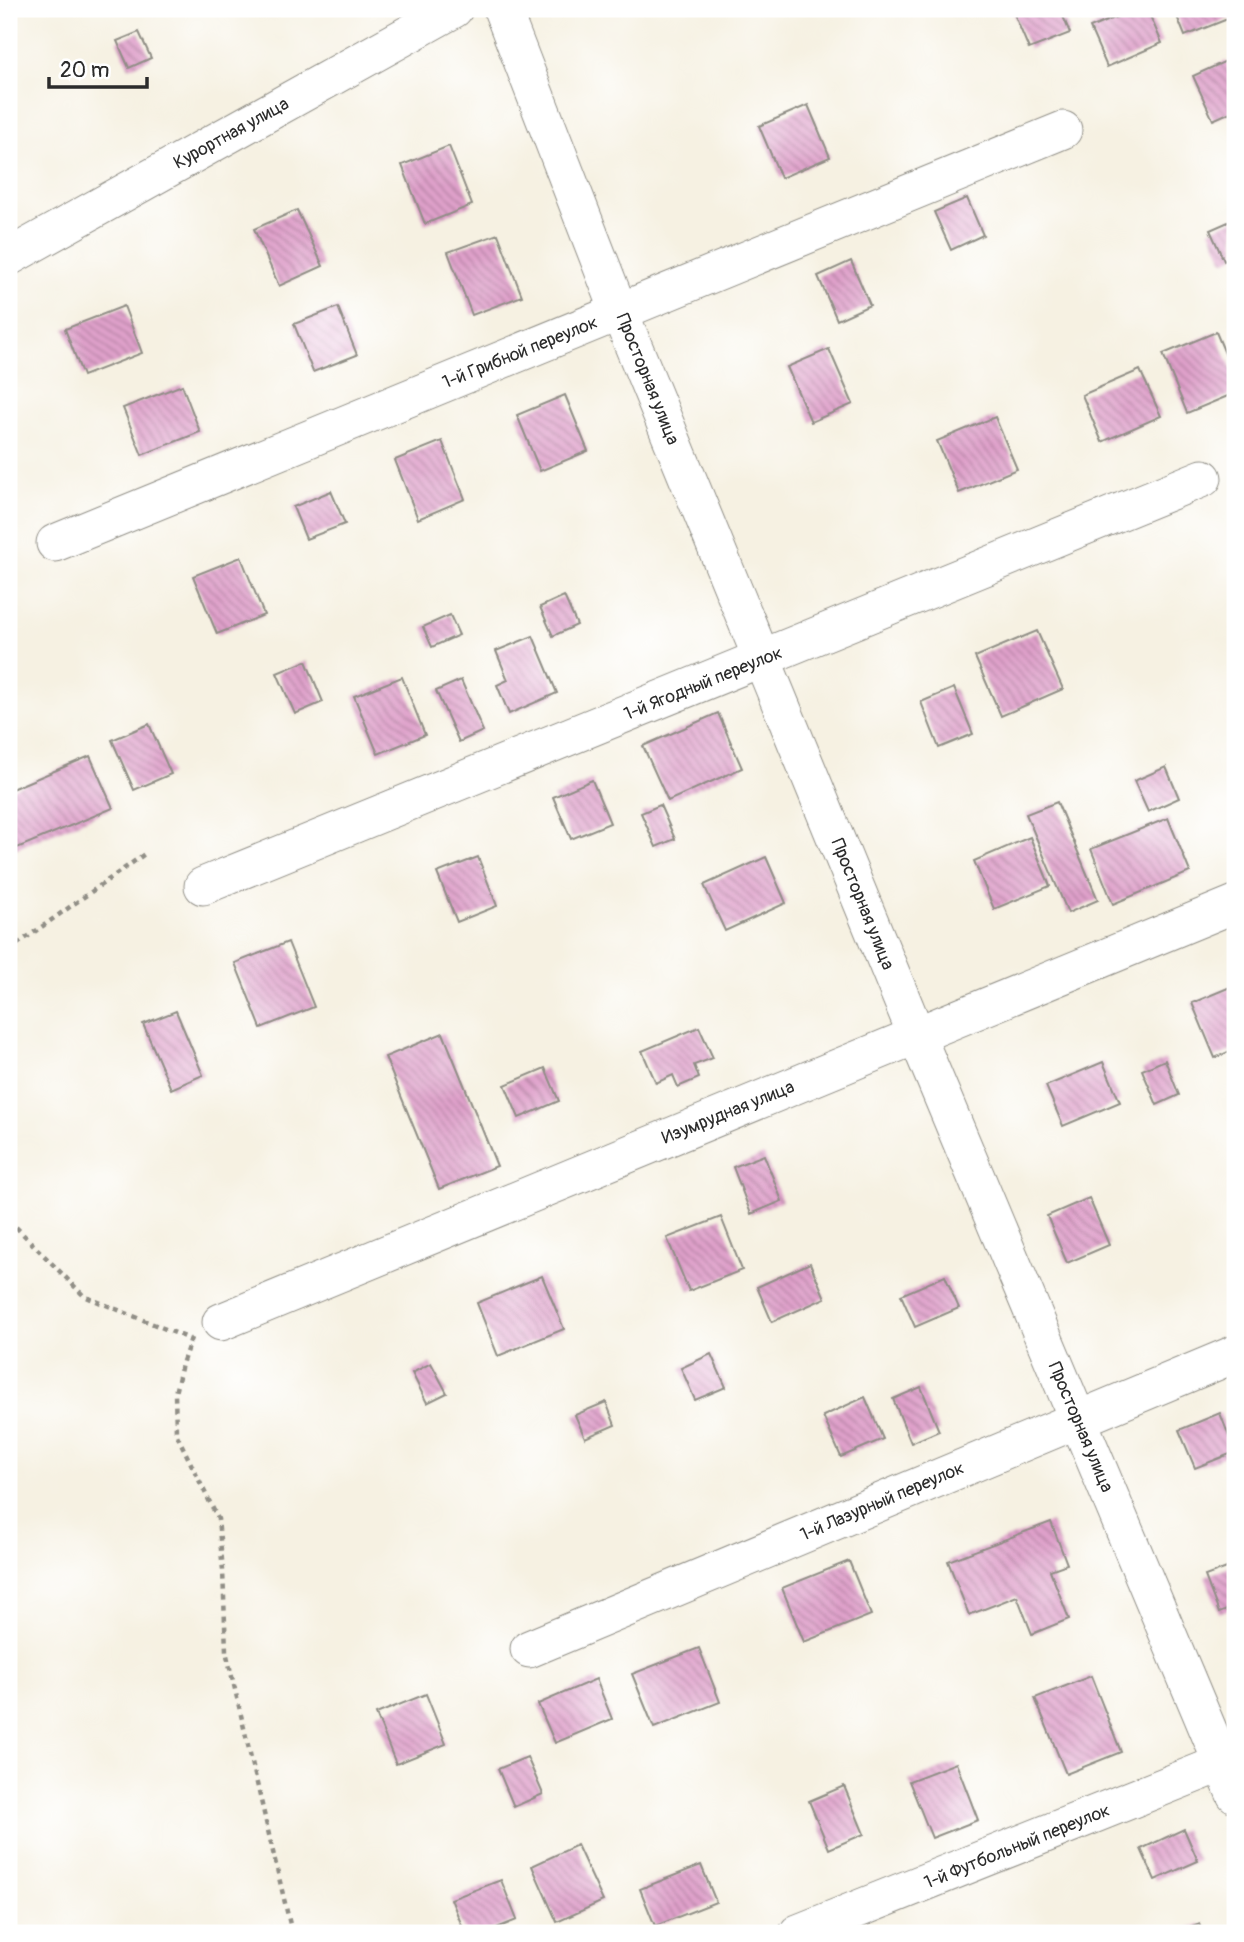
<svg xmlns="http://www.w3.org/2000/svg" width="1244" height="1942" font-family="Pangolin,sans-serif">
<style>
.building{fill:url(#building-back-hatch)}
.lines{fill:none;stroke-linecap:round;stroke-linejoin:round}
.street-casing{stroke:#908e86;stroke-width:39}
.path{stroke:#908e86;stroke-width:4.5;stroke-dasharray:5 5;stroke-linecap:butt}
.street{stroke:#fff;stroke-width:37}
.labels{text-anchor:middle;stroke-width:5;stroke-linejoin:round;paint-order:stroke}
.street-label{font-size:18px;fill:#2b2b2b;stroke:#fff}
</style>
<defs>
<pattern id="building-back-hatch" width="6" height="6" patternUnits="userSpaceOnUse" patternTransform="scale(1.75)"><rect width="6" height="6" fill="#dfa0ca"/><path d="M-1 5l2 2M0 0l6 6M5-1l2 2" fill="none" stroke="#b583a4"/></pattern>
</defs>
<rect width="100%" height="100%" fill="#fff"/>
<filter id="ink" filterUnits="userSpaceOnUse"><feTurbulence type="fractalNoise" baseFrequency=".0143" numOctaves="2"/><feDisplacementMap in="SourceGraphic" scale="14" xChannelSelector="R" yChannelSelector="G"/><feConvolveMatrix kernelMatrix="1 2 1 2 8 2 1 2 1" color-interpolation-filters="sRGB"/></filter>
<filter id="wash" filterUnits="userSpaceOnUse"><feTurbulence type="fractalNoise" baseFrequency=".00686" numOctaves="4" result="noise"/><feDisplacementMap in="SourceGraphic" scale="28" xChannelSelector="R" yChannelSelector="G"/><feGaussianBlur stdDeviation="1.57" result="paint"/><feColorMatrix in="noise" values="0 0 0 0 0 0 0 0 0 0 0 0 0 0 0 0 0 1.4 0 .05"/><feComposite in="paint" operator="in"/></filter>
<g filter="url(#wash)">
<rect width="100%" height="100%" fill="#f6f1e2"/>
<g id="blocks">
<g class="building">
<polygon points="1012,9 1060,9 1070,33 1029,49"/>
<polygon points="1135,9 1147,9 1162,43 1107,67 1090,28"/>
<polygon points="1174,9 1235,9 1235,16 1185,36"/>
<polygon points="139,32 151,58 129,68 117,41"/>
<polygon points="1226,61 1235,82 1235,110 1213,120 1193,76"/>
<polygon points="808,105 830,157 781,178 759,126"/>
<polygon points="449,146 472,205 425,224 402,165"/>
<polygon points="967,198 983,235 951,250 934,212"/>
<polygon points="297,210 323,266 279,286 254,229"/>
<polygon points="1235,219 1235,256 1224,261 1210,230"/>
<polygon points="498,234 522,296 472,315 448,252"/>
<polygon points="851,261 870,305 837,320 818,276"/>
<polygon points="124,306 142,353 83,376 65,329"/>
<polygon points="338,307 357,355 313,372 294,324"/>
<polygon points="1216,332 1235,377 1235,393 1187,413 1163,354"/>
<polygon points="829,349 853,404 811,422 787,367"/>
<polygon points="1140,370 1161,416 1102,442 1082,395"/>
<polygon points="182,385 200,432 142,455 123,408"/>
<polygon points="565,395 588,451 540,471 517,415"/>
<polygon points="995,417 1017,469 959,493 937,441"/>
<polygon points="442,441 465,499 418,519 395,460"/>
<polygon points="331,491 345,524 306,539 293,507"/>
<polygon points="241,557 264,615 217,634 193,576"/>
<polygon points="564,596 577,625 553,636 540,607"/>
<polygon points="450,615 459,635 432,647 423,627"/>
<polygon points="1037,631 1063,689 1001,716 975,657"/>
<polygon points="533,636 557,693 509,714 497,685 508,680 496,651"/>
<polygon points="306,661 323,702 295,714 277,673"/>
<polygon points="402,677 425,735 378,754 354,696"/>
<polygon points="461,680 483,731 459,742 436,691"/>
<polygon points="954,688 973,734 939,748 921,702"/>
<polygon points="718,713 742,768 668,801 643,746"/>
<polygon points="149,724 171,774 134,790 112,740"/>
<polygon points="90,756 113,808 10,851 9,848 9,790"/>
<polygon points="1166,767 1179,798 1148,812 1134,781"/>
<polygon points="592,780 610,823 571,839 553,797"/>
<polygon points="1057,802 1098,900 1068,913 1026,814"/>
<polygon points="660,805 675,839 656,847 641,813"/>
<polygon points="1168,818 1190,872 1113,904 1091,849"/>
<polygon points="1030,837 1050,886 994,909 974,861"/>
<polygon points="478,857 497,906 457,922 437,873"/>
<polygon points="766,857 786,903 725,931 704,885"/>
<polygon points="288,942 314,1007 261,1028 235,963"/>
<polygon points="1235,985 1235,1049 1215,1058 1192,1003"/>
<polygon points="176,1011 203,1075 171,1089 143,1024"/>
<polygon points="699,1027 713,1058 694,1065 699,1078 678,1087 673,1075 656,1083 642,1051"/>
<polygon points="443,1033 497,1166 439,1189 385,1057"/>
<polygon points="1165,1060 1179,1095 1157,1105 1142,1070"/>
<polygon points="1103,1062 1120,1102 1063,1126 1046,1086"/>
<polygon points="545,1068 559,1101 519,1118 505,1085"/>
<polygon points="764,1155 782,1201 751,1214 733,1167"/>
<polygon points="1089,1198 1109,1245 1067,1263 1047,1216"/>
<polygon points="721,1217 742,1270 689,1291 667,1238"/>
<polygon points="810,1263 825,1298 772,1322 757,1287"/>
<polygon points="542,1276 564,1329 498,1356 477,1303"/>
<polygon points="945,1276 959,1308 915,1327 901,1295"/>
<polygon points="711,1354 726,1387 695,1400 681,1368"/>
<polygon points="431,1363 447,1393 427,1403 412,1373"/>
<polygon points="921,1387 939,1431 911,1443 893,1399"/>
<polygon points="865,1397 883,1439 841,1457 823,1416"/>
<polygon points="606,1402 615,1425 585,1438 575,1415"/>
<polygon points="1220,1413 1235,1452 1195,1468 1179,1430"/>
<polygon points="1051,1522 1067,1564 1050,1570 1069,1619 1032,1634 1017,1596 969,1615 948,1561"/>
<polygon points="849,1561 871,1615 804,1642 782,1588"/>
<polygon points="1235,1565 1235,1607 1219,1613 1205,1576"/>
<polygon points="699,1648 720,1702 654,1728 632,1674"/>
<polygon points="1091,1676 1121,1752 1066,1774 1035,1698"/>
<polygon points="596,1679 612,1719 555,1743 538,1704"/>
<polygon points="426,1694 446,1744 396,1764 376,1714"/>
<polygon points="527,1757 543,1794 514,1807 498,1769"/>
<polygon points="956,1763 978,1820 932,1838 909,1781"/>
<polygon points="844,1786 864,1834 829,1849 809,1801"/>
<polygon points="1184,1829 1198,1861 1155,1880 1141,1849"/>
<polygon points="577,1845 603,1901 557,1922 532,1866"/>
<polygon points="701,1865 716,1902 655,1926 640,1889"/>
<polygon points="501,1880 517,1920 484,1933 465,1933 451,1899"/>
<polygon points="1200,1924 1204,1933 1176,1933"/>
</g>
</g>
</g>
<g filter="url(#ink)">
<use href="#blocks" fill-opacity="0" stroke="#908e86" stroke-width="2"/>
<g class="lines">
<defs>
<g id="street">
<polyline points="502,9 619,311 916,1034 1235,1794"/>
<polyline points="9,257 454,9"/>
<polyline points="55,543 1063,130"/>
<polyline points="203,886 1203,478"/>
<polyline points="221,1322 1235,904"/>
<polyline points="529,1649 1235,1354"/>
<polyline points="798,1933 1235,1758"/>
</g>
</defs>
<use href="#street" class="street-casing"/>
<g class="path">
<polyline points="9,950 146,853"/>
<polyline points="9,1220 84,1296 190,1339"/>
<polyline points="191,1338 182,1364 175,1393 176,1433 218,1519 223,1570 226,1651 292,1933"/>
</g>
<use href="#street" class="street"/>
</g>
</g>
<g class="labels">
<g class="street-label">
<text transform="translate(231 133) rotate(-29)" y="6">Курортная улица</text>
<text transform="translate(520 352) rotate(-22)" y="6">1-й Грибной переулок</text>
<text transform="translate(648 379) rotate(68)" y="6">Просторная улица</text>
<text transform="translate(703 683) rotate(-22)" y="6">1-й Ягодный переулок</text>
<text transform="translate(863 904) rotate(68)" y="6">Просторная улица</text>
<text transform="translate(728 1112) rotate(-22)" y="6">Изумрудная улица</text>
<text transform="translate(1081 1427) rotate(67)" y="6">Просторная улица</text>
<text transform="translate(882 1501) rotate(-23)" y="6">1-й Лазурный переулок</text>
<text transform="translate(1017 1846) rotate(-22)" y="6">1-й Футбольный переулок</text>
</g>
</g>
<rect width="1244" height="1942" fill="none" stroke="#fff" stroke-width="35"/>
<path d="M49 77v10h98v-10" fill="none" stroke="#2b2b2b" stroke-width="3.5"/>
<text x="60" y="77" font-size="21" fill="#2b2b2b" stroke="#ffffff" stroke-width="5" paint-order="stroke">20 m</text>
</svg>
